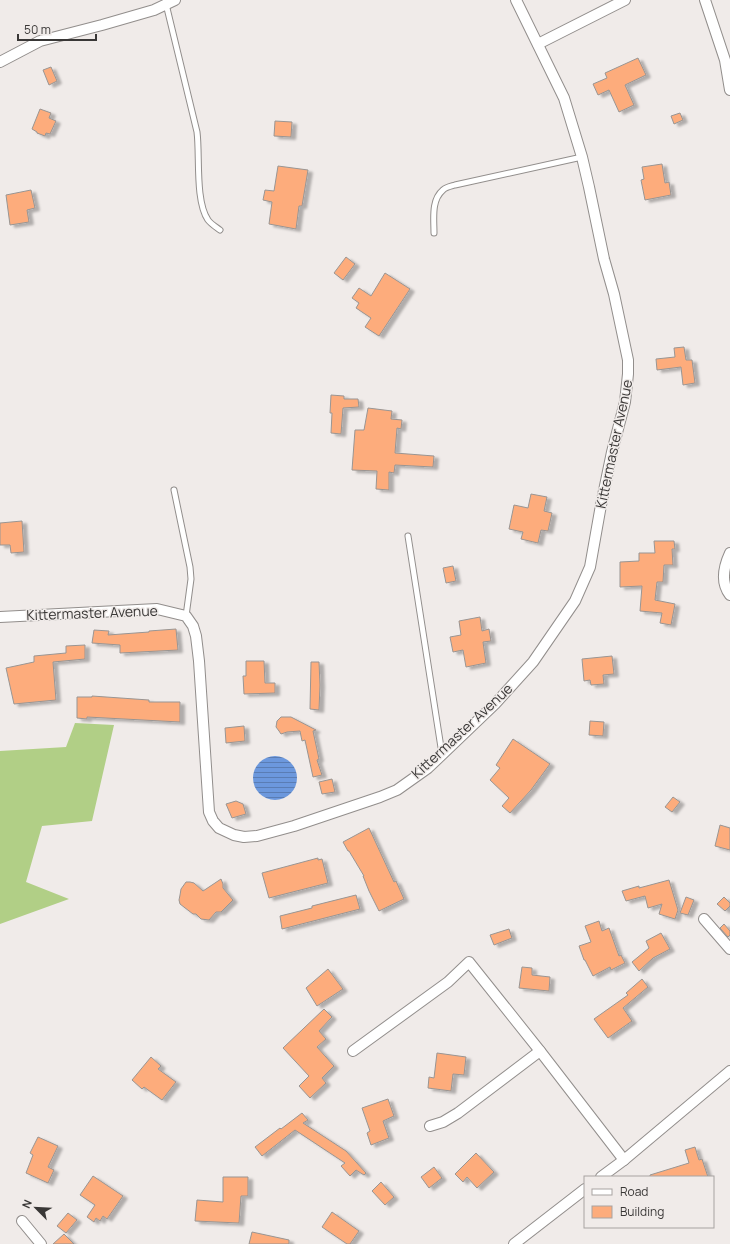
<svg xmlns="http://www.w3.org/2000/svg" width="730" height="1244" font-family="Manrope,sans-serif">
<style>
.garden{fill:#b1cf86}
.water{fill:url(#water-rules)}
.building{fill:#fdac7c;stroke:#999593;filter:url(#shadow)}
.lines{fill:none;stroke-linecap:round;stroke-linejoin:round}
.lane-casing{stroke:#928e8c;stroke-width:7}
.street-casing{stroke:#928e8c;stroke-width:12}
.lane{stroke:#fff;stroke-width:5}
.street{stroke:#fff;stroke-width:10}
.labels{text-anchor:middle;stroke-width:3;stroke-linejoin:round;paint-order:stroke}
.street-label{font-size:14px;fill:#393736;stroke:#f0ebe9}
</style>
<defs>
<pattern id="water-rules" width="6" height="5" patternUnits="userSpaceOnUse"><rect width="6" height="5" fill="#6c98dd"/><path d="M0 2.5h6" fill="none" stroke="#5a7db4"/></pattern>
<filter id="shadow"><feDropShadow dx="4.5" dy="2.5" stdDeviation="1" flood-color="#0004"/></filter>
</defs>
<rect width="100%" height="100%" fill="#f0ebe9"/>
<polygon class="garden" points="75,723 114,725 92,821 42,826 26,882 69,899 0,924 0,751 66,747"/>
<circle class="water" cx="275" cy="778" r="22"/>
<g class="building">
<polygon points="638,58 646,75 625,85 634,105 619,112 609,90 598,95 593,84 607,78 605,73"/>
<polygon points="51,67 57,81 49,85 43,70"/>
<polygon points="40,109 51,113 49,118 56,121 50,134 46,133 45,136 37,133 37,132 32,129"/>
<polygon points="680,113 683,120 674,124 671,116"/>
<polygon points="275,121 292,122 291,137 274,136"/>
<polygon points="662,164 665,183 669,182 671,195 645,200 641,180 644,179 642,167"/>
<polygon points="278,166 308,170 302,206 299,206 296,229 269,224 272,202 263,200 265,190 274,191"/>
<polygon points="31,190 35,208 27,210 29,222 10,225 6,195"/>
<polygon points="346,257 355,264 343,280 334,273"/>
<polygon points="385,273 410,289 379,336 365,327 371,318 356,308 359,303 352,298 359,288 371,296"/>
<polygon points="684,347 686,360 692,360 695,383 683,385 681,367 657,370 656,359 675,357 674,348"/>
<polygon points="331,395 344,396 344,399 358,399 359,407 343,408 341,434 331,433 332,413 330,413"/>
<polygon points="368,408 392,411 391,419 402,420 401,429 397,428 395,453 434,456 433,467 395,465 394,473 389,472 389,490 376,489 377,471 352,470 355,430 364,430"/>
<polygon points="531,494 547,497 544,511 552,513 548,531 541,530 538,543 521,539 523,532 509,529 514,505 528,508"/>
<polygon points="22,521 24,552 11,553 10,545 0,545 0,523"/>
<polygon points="654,541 674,541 675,549 672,549 673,565 664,565 663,582 657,582 655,600 675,604 671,625 660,623 662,613 640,611 642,586 620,587 620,562 639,561 639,553 655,553"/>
<polygon points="453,566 456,581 446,583 443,568"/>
<polygon points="480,617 482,631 489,629 491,641 483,642 486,663 466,667 463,650 453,652 450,637 461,635 459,621"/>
<polygon points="176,629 178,650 120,653 120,645 92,643 94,630 109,631 108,635 149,632 149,631"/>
<polygon points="85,645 85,659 53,662 56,700 14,704 6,668 34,662 34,656 66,653 66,646"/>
<polygon points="612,656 614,674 603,675 604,684 591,685 590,680 584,681 582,659"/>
<polygon points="246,661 264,661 265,683 275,683 275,693 244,694 243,676 246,676"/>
<polygon points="311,662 319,662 320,685 319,710 310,709"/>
<polygon points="92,696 149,700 149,702 180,702 180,722 87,717 87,719 77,718 77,697 92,697"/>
<polygon points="281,717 291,717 316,730 313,731 319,759 317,760 322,775 313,777 305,740 302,741 300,731 287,732 281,734 279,731 276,727 277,721"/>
<polygon points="590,721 604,722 603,736 589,735"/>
<polygon points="244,726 245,741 226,743 225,728"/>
<polygon points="513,739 550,764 531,790 510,813 502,806 509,798 490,780 500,768 496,765"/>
<polygon points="332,779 335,792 322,794 319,782"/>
<polygon points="673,797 680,802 672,812 665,807"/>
<polygon points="236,801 243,804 246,814 232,818 226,804"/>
<polygon points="720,825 730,828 730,850 715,846"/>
<polygon points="369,828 394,882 396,881 404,899 379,911 369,891 363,876 364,876 349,851 348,851 343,842"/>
<polygon points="318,858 318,860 322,859 328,883 269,898 262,873"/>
<polygon points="221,879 223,884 223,888 233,900 221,912 216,912 209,920 201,919 196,914 193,914 180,904 179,900 180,895 181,889 186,882 190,882 194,883 203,891"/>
<polygon points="669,880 678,910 675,919 659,914 662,904 648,908 645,896 626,901 622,891 639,886 639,888"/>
<polygon points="356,895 360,909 282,929 280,916 312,908 312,906"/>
<polygon points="686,897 694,900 688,915 680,913"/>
<polygon points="724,897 730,903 730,906 725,911 717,904"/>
<polygon points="599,921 602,931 609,928 619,956 621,955 625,963 611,970 610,967 593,976 585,960 584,960 579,946 591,942 585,926"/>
<polygon points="724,924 730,931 730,935 728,937 720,928"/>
<polygon points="509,929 512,938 494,945 490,935"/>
<polygon points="661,933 670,949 653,958 639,971 632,962 649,948 646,941"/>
<polygon points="522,967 532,968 532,975 550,977 549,991 519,988"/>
<polygon points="328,969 343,989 317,1006 306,988"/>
<polygon points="642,979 648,987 623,1008 632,1021 608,1038 594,1019 628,995 626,993"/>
<polygon points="324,1009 332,1017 319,1031 326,1039 317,1047 334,1066 322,1078 326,1083 310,1098 299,1086 309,1076 283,1048"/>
<polygon points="437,1053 466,1057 464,1075 453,1074 451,1091 428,1088 429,1077 434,1078"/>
<polygon points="151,1057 161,1066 158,1069 176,1082 162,1100 144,1087 142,1089 132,1080"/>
<polygon points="388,1099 394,1116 383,1121 389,1138 371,1145 367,1133 370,1131 362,1108"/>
<polygon points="302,1113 308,1120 303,1123 346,1151 366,1173 364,1175 356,1170 350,1176 341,1166 345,1163 295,1130 262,1156 255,1147 280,1128 281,1129"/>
<polygon points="38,1137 58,1146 48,1167 54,1170 48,1183 26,1173 33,1155 30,1153"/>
<polygon points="695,1147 699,1160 702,1159 708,1177 650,1177 650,1175 689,1163 685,1150"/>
<polygon points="476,1153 494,1172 477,1188 467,1177 463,1182 455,1174"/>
<polygon points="434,1167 442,1178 429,1188 421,1177"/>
<polygon points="93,1176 123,1196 107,1219 103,1216 100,1221 96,1218 94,1222 87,1217 95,1205 80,1195"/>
<polygon points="223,1177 248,1177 248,1196 241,1196 239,1223 195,1221 197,1200 223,1202"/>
<polygon points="381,1182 394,1197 385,1205 372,1191"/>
<polygon points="332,1212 359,1231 350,1244 347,1244 322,1227"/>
<polygon points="68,1213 77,1220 66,1233 57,1226"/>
<polygon points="252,1232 289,1240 289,1244 249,1244"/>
<polygon points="64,1234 74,1244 53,1244"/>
</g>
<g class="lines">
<defs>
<g id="lane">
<path d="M 166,4 L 197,132 C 200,155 195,201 208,220 C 211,224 216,227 220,230"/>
<path d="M 434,233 C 434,219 431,200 443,190 C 446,187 452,186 455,185 L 582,157"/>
<polyline points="174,490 190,567 191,579 186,616"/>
<polyline points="408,536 442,754"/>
</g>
<g id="street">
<polyline points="705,0 725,60 730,90"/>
<polyline points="538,44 625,0"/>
<polyline points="0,62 40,41 102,25 154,10 175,0"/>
<path d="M 730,553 C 724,566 720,582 730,595"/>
<polyline points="0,617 157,609 186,616 193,626 196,636 199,661 209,812 213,821 219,828 234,835 244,837 257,836 294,826 380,797 397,790 428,768 495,704 533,662 575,601 590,567 601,505 612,452 625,402 628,374 628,360 614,294 604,259 589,187 582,157 564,98 516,0"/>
<polyline points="704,919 730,949"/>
<polyline points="353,1051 448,982 469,962 540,1051 624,1160"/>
<polyline points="430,1126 443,1122 458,1113 540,1051"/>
<polyline points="601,1177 624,1160 730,1071"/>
<polyline points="22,1221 41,1244"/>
<polyline points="514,1244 585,1189"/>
</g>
</defs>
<use href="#lane" class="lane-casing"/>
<use href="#street" class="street-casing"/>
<use href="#lane" class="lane"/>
<use href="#street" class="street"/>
</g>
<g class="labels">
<g class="street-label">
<text transform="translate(614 444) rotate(-78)" y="5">Kittermaster Avenue</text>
<text transform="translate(92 613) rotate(-2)" y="5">Kittermaster Avenue</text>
<text transform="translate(462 731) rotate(-43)" y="5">Kittermaster Avenue</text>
</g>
</g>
<rect x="584" y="1176" width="130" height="52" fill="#f0ebe9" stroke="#a7a3a1"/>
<rect x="592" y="1189" width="20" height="6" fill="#ffffff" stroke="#a7a3a1"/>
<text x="620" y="1196" font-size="12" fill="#393736">Road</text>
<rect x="592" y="1206" width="20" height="12" fill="#fdac7c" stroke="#a7a3a1"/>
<text x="620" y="1216" font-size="12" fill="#393736">Building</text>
<g transform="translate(36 1208) rotate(294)" stroke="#f0ebe9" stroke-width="3" paint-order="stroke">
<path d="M0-3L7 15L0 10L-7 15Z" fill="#393736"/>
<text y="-6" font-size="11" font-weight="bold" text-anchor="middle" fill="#393736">N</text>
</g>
<path d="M18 34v6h78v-6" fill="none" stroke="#393736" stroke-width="2"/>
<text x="24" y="34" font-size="12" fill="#393736" stroke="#f0ebe9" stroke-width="3" paint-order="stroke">50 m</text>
</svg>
